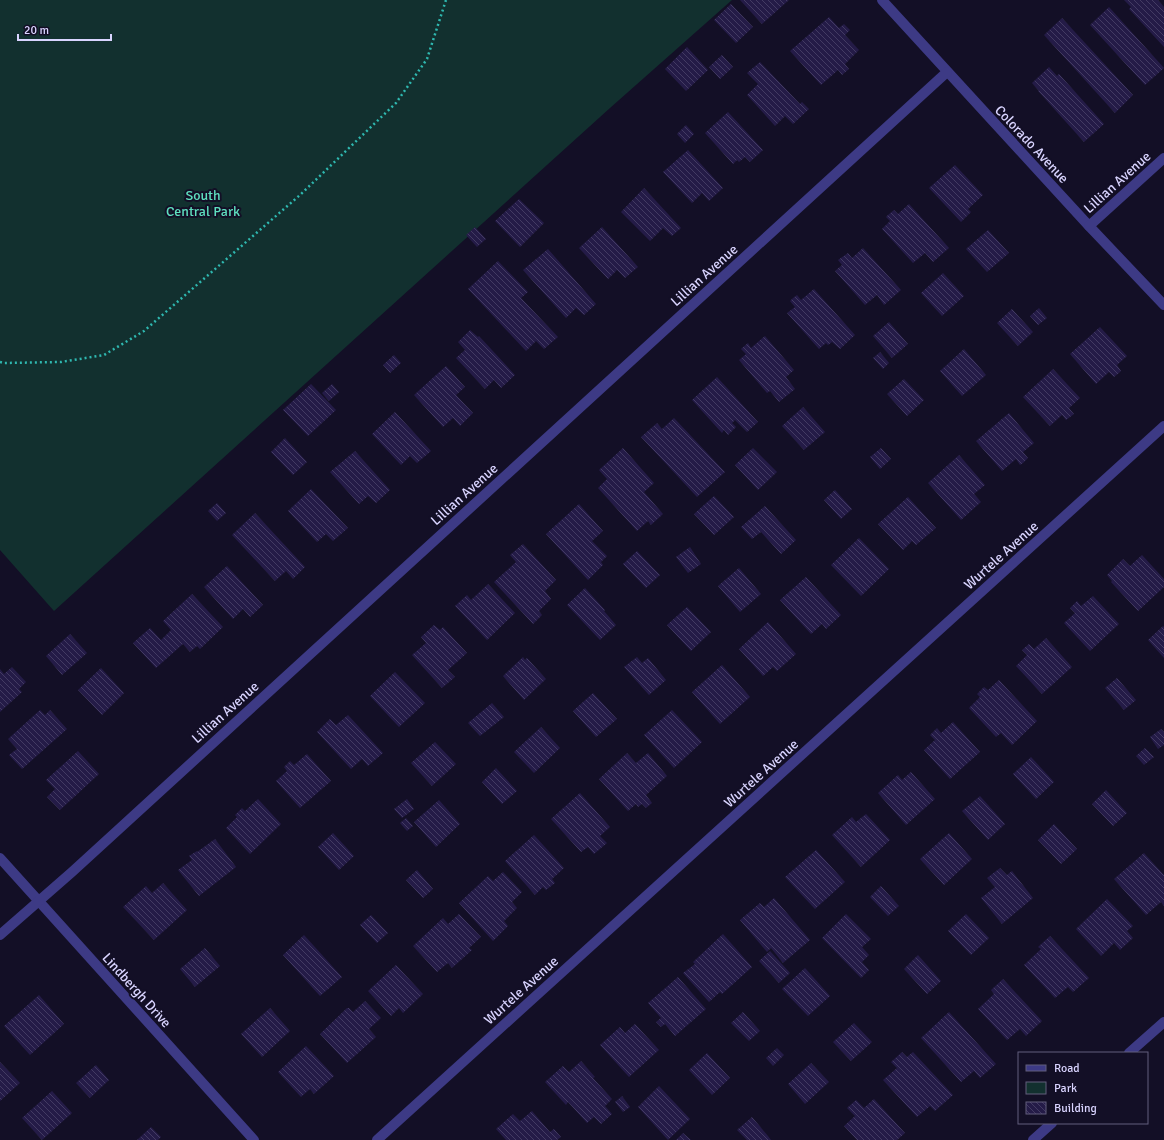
<svg xmlns="http://www.w3.org/2000/svg" width="1164" height="1140" font-family="Signika,sans-serif">
<style>
.park{fill:#12302f}
.building{fill:url(#building-back-hatch)}
.lines{fill:none;stroke-linecap:round;stroke-linejoin:round}
.path{stroke:#2fb8b0;stroke-width:2.5;stroke-dasharray:2 3;stroke-linecap:butt}
.minor{stroke:#3d3a85;stroke-width:10}
.labels{text-anchor:middle;stroke-width:4;stroke-linejoin:round;paint-order:stroke}
.street-label{font-size:14px;fill:#d9d4ff;stroke:#130f26}
.park-label{font-size:14px;fill:#5fe0c0;stroke:#130f26}
</style>
<defs>
<pattern id="building-back-hatch" width="6" height="6" patternUnits="userSpaceOnUse"><rect width="6" height="6" fill="#241b47"/><path d="M-1 5l2 2M0 0l6 6M5-1l2 2" fill="none" stroke="#433b63"/></pattern>
</defs>
<rect width="100%" height="100%" fill="#130f26"/>
<polygon class="park" points="0,0 732,0 610,108 54,611 0,550"/>
<g class="building">
<polygon points="740,0 789,0 762,24"/>
<polygon points="1124,0 1158,0 1164,7 1164,47 1129,9 1131,7"/>
<polygon points="731,4 753,27 736,43 714,20"/>
<polygon points="1109,7 1164,68 1145,85 1090,25"/>
<polygon points="829,17 839,28 844,24 850,30 845,35 859,50 845,64 849,69 842,75 838,70 821,85 790,51"/>
<polygon points="1062,18 1133,95 1115,113 1044,35"/>
<polygon points="687,47 708,70 686,91 665,69"/>
<polygon points="722,55 733,67 720,79 709,67"/>
<polygon points="760,62 800,104 802,102 809,109 793,124 785,116 775,126 747,95 758,84 747,73"/>
<polygon points="1049,67 1057,76 1059,74 1104,124 1084,142 1038,91 1039,91 1032,83"/>
<polygon points="728,112 763,150 750,162 745,157 739,162 737,160 733,164 705,133"/>
<polygon points="686,125 694,134 685,143 677,134"/>
<polygon points="688,150 723,188 709,201 702,193 692,203 663,172"/>
<polygon points="955,165 983,195 968,209 971,212 961,222 929,188"/>
<polygon points="644,188 681,228 672,236 663,228 650,241 621,212"/>
<polygon points="519,199 544,223 520,247 495,221"/>
<polygon points="909,204 949,248 933,262 925,253 913,263 882,229 890,221 886,217 888,215 894,210 898,214"/>
<polygon points="475,227 486,239 477,247 466,235"/>
<polygon points="602,227 638,267 625,278 617,270 608,279 579,248"/>
<polygon points="988,230 1009,253 987,272 966,249"/>
<polygon points="863,248 901,290 884,305 877,295 865,305 835,271 842,265 838,260 848,253 852,258"/>
<polygon points="548,249 596,304 584,315 576,308 566,318 523,270"/>
<polygon points="498,261 528,292 521,298 558,337 544,349 536,341 526,351 468,289"/>
<polygon points="943,273 964,296 942,316 921,293"/>
<polygon points="814,289 855,335 840,349 832,342 828,345 826,343 819,349 787,313 795,307 790,301 793,298 797,295 801,300"/>
<polygon points="1039,308 1047,318 1038,325 1030,316"/>
<polygon points="1012,309 1033,332 1018,346 997,323"/>
<polygon points="889,322 908,344 892,358 873,336"/>
<polygon points="1100,327 1127,356 1117,365 1121,371 1119,373 1114,377 1109,372 1096,384 1070,354"/>
<polygon points="470,330 478,337 479,336 515,375 501,388 494,380 485,389 456,358 465,350 458,342"/>
<polygon points="765,336 794,370 786,377 795,389 779,402 770,391 767,393 739,360 746,354 741,349 742,348 748,343 751,348"/>
<polygon points="964,349 986,375 962,396 940,371"/>
<polygon points="880,352 889,363 883,369 873,358"/>
<polygon points="394,355 401,363 390,373 383,365"/>
<polygon points="446,366 465,387 456,395 473,413 460,426 453,418 443,427 414,395"/>
<polygon points="1053,369 1080,398 1069,408 1074,414 1066,420 1062,415 1050,426 1023,397"/>
<polygon points="717,377 758,422 747,432 735,420 732,423 736,427 728,435 724,430 722,433 692,400"/>
<polygon points="904,379 924,400 907,416 887,394"/>
<polygon points="311,384 336,410 308,436 283,410"/>
<polygon points="332,384 339,392 329,401 322,393"/>
<polygon points="803,407 825,432 804,450 782,426"/>
<polygon points="395,412 431,451 417,463 410,456 401,465 372,434"/>
<polygon points="1009,413 1034,443 1023,452 1028,458 1023,463 1020,465 1016,459 1002,471 976,441"/>
<polygon points="674,418 725,472 697,497 641,437 657,423 662,429"/>
<polygon points="285,438 307,462 293,475 271,452"/>
<polygon points="623,448 654,483 644,492 663,514 651,525 648,521 637,531 598,488 607,479 599,470"/>
<polygon points="753,448 777,472 758,490 735,465"/>
<polygon points="881,448 891,459 880,469 870,457"/>
<polygon points="355,451 390,490 376,503 368,496 359,504 330,472"/>
<polygon points="959,455 985,485 974,494 981,502 961,520 928,483"/>
<polygon points="311,489 348,528 333,541 326,534 317,542 288,511"/>
<polygon points="835,490 852,509 841,519 824,500"/>
<polygon points="714,496 734,517 714,535 694,514"/>
<polygon points="908,497 936,528 916,545 912,541 903,550 878,524"/>
<polygon points="217,503 226,513 217,521 208,511"/>
<polygon points="579,504 603,531 592,541 607,556 601,562 603,565 588,580 546,534"/>
<polygon points="765,506 796,540 781,554 761,532 752,539 741,527"/>
<polygon points="255,513 305,567 293,579 286,571 275,581 232,535"/>
<polygon points="859,538 889,569 861,596 831,565"/>
<polygon points="523,544 556,580 545,591 551,599 539,611 542,615 533,624 494,582 516,562 510,555"/>
<polygon points="690,547 701,564 688,573 676,557"/>
<polygon points="637,551 660,575 646,588 623,564"/>
<polygon points="1142,555 1164,579 1164,587 1138,611 1111,582 1112,581 1107,575 1123,559 1130,566"/>
<polygon points="227,566 263,605 250,617 243,609 233,619 204,587"/>
<polygon points="739,568 761,594 740,612 718,586"/>
<polygon points="806,577 841,615 826,629 822,624 811,634 780,600"/>
<polygon points="488,584 515,613 487,640 455,606 467,595 471,600"/>
<polygon points="585,588 605,610 604,611 616,625 600,640 567,605"/>
<polygon points="192,594 223,627 200,649 197,646 190,652 183,644 156,668 133,643 150,628 161,640 171,630 163,621"/>
<polygon points="1093,596 1119,624 1090,651 1064,623 1075,613 1070,608 1077,601 1081,606"/>
<polygon points="687,607 711,632 691,651 667,625"/>
<polygon points="768,622 796,654 777,671 773,667 763,676 739,649"/>
<polygon points="434,625 440,630 443,627 467,653 448,670 455,677 442,688 412,655 426,643 421,637"/>
<polygon points="1163,626 1164,627 1164,658 1148,640"/>
<polygon points="70,634 87,653 62,675 46,656"/>
<polygon points="1046,638 1072,667 1042,694 1016,666 1027,655 1022,650 1029,644 1034,649"/>
<polygon points="523,657 525,660 527,658 546,679 524,700 503,676"/>
<polygon points="637,657 642,663 648,658 666,680 649,695 624,667"/>
<polygon points="722,665 750,697 720,724 692,692"/>
<polygon points="12,667 26,682 19,689 22,692 0,712 0,669 4,674"/>
<polygon points="101,668 124,693 102,715 78,690"/>
<polygon points="395,672 425,703 399,727 370,696"/>
<polygon points="1117,678 1136,700 1124,710 1105,688"/>
<polygon points="999,680 1037,721 1012,745 1001,733 996,737 969,708 980,697 977,694 984,687 988,690"/>
<polygon points="593,693 617,719 596,737 573,711"/>
<polygon points="492,703 504,717 480,736 468,723"/>
<polygon points="40,710 45,715 50,710 67,729 22,769 9,755 17,749 8,739"/>
<polygon points="672,710 702,742 674,768 644,735"/>
<polygon points="348,715 383,753 368,766 362,759 351,769 317,732 330,719 336,725"/>
<polygon points="953,722 980,752 950,779 924,750 935,740 930,735 937,728 941,733"/>
<polygon points="541,727 560,748 534,773 514,752"/>
<polygon points="1161,729 1164,732 1164,745 1158,749 1150,737"/>
<polygon points="435,742 456,764 432,786 411,763"/>
<polygon points="1145,748 1154,757 1144,765 1136,756"/>
<polygon points="78,751 99,774 60,810 47,797 55,789 46,780"/>
<polygon points="627,753 636,763 648,753 667,776 646,795 652,803 646,808 642,804 638,807 636,804 628,811 599,779"/>
<polygon points="307,754 331,781 300,808 276,781 287,771 284,767 290,761 294,765"/>
<polygon points="1031,757 1054,782 1036,799 1013,774"/>
<polygon points="496,768 517,791 502,804 482,782"/>
<polygon points="911,772 935,799 906,825 878,793 898,775 902,780"/>
<polygon points="1106,790 1127,813 1113,826 1092,804"/>
<polygon points="580,793 610,827 600,836 607,843 594,854 588,847 581,852 551,819"/>
<polygon points="980,796 1005,824 988,840 962,811"/>
<polygon points="258,799 281,824 250,854 226,828 237,817 235,815 242,808 245,811"/>
<polygon points="407,799 414,809 402,818 394,809"/>
<polygon points="439,800 460,824 436,847 414,822"/>
<polygon points="866,814 890,840 861,867 832,835 852,817 856,822"/>
<polygon points="406,818 413,826 407,831 400,823"/>
<polygon points="1054,824 1077,849 1061,864 1038,840"/>
<polygon points="333,833 354,856 339,870 318,847"/>
<polygon points="949,833 972,859 944,885 920,859"/>
<polygon points="534,835 564,868 552,879 555,883 546,890 543,887 535,895 505,861"/>
<polygon points="215,839 236,867 199,896 178,870 192,860 189,856 197,851 197,852"/>
<polygon points="816,850 845,882 815,909 785,877"/>
<polygon points="1144,853 1164,875 1164,906 1161,902 1146,915 1114,879"/>
<polygon points="1000,868 1007,875 1012,871 1033,898 1002,924 981,898 995,887 987,878"/>
<polygon points="417,870 433,889 423,898 406,880"/>
<polygon points="503,872 522,892 512,902 517,908 504,921 508,926 493,941 459,903 488,876 493,881"/>
<polygon points="163,883 187,910 154,940 123,907 146,886 152,893"/>
<polygon points="881,886 899,906 888,916 870,897"/>
<polygon points="774,898 810,940 783,963 771,948 767,952 740,920 760,903 764,907"/>
<polygon points="1107,899 1133,926 1127,931 1133,938 1120,950 1114,943 1101,956 1076,929"/>
<polygon points="459,914 481,937 469,948 472,950 452,968 448,963 437,972 413,946 443,918 448,924"/>
<polygon points="846,914 871,939 862,947 869,955 862,962 869,970 861,978 822,938"/>
<polygon points="966,914 989,938 971,955 948,931"/>
<polygon points="371,915 388,933 377,943 360,925"/>
<polygon points="723,934 752,967 722,994 720,992 709,1002 683,973 695,964 693,962"/>
<polygon points="304,935 342,977 320,996 283,955"/>
<polygon points="1050,936 1089,978 1073,992 1068,987 1055,998 1024,965 1041,949 1038,947"/>
<polygon points="205,948 220,966 195,987 180,969"/>
<polygon points="770,951 790,973 779,983 759,961"/>
<polygon points="918,955 941,981 927,994 904,969"/>
<polygon points="396,965 423,994 403,1013 399,1008 391,1016 368,991"/>
<polygon points="805,968 830,996 808,1016 782,989"/>
<polygon points="678,977 706,1009 675,1036 665,1024 661,1027 656,1022 661,1018 648,1003"/>
<polygon points="1003,979 1042,1021 1026,1036 1020,1029 1007,1040 978,1009 994,994 991,990"/>
<polygon points="39,995 64,1024 30,1055 4,1026"/>
<polygon points="365,1001 381,1018 369,1029 376,1037 347,1063 320,1034 347,1008 349,1008 353,1012"/>
<polygon points="270,1008 290,1031 262,1057 241,1034"/>
<polygon points="743,1012 760,1031 749,1041 731,1023"/>
<polygon points="949,1012 996,1064 980,1078 974,1071 961,1082 921,1038"/>
<polygon points="854,1023 872,1042 851,1061 833,1042"/>
<polygon points="635,1024 659,1050 629,1077 600,1045 620,1027 625,1033"/>
<polygon points="306,1046 334,1076 314,1094 310,1089 301,1097 278,1072"/>
<polygon points="777,1048 784,1055 773,1066 766,1058"/>
<polygon points="902,1052 907,1057 913,1052 953,1095 935,1111 930,1106 917,1117 883,1080 897,1068 891,1062"/>
<polygon points="707,1053 730,1078 712,1095 689,1070"/>
<polygon points="581,1061 595,1077 593,1078 612,1099 605,1106 612,1114 601,1124 594,1117 587,1123 568,1102 566,1105 545,1082 563,1066 569,1072"/>
<polygon points="0,1062 20,1083 0,1101"/>
<polygon points="811,1063 829,1082 805,1104 788,1084"/>
<polygon points="96,1065 109,1080 90,1098 76,1083"/>
<polygon points="659,1086 690,1119 668,1140 638,1107"/>
<polygon points="52,1091 72,1113 42,1140 22,1118"/>
<polygon points="622,1096 630,1107 623,1112 615,1102"/>
<polygon points="874,1099 905,1133 897,1140 857,1140 844,1126 855,1116 847,1108 856,1100 864,1108"/>
<polygon points="532,1111 550,1132 554,1129 561,1137 557,1140 506,1140 496,1129 513,1114 520,1121"/>
<polygon points="752,1117 768,1136 771,1140 747,1140 737,1130"/>
<polygon points="151,1127 161,1137 158,1140 137,1140"/>
<polygon points="683,1133 691,1140 676,1140"/>
</g>
<g class="lines">
<polyline class="path" points="0,362 4,363 61,362 104,355 144,331 300,195 396,103 427,59 446,0"/>
<g class="minor">
<polyline points="882,0 1089,226 1164,305"/>
<polyline points="1089,226 1164,158"/>
<polyline points="0,858 254,1140"/>
<polyline points="0,935 72,872 947,72"/>
<polyline points="1129,1053 1164,1022"/>
<polyline points="377,1140 1164,426"/>
<polyline points="1033,1140 1052,1123"/>
</g>
</g>
<g class="labels">
<g class="street-label">
<text transform="translate(1032 144) rotate(47)" y="5">Colorado Avenue</text>
<text transform="translate(1117 182) rotate(-42)" y="5">Lillian Avenue</text>
<text transform="translate(704 275) rotate(-42)" y="5">Lillian Avenue</text>
<text transform="translate(464 494) rotate(-42)" y="5">Lillian Avenue</text>
<text transform="translate(1001 555) rotate(-42)" y="5">Wurtele Avenue</text>
<text transform="translate(225 712) rotate(-42)" y="5">Lillian Avenue</text>
<text transform="translate(761 773) rotate(-42)" y="5">Wurtele Avenue</text>
<text transform="translate(137 990) rotate(48)" y="5">Lindbergh Drive</text>
<text transform="translate(521 990) rotate(-42)" y="5">Wurtele Avenue</text>
</g>
<g class="park-label">
<text x="203" y="200">South<tspan x="203" dy="16">Central Park</tspan></text>
</g>
</g>
<rect x="1018" y="1052" width="130" height="72" fill="#130f26" stroke="#625e7d"/>
<rect x="1026" y="1065" width="20" height="6" fill="#3d3a85" stroke="#625e7d"/>
<text x="1054" y="1072" font-size="12" fill="#d9d4ff">Road</text>
<rect x="1026" y="1082" width="20" height="12" fill="#12302f" stroke="#625e7d"/>
<text x="1054" y="1092" font-size="12" fill="#d9d4ff">Park</text>
<rect x="1026" y="1102" width="20" height="12" fill="url(#building-back-hatch)" stroke="#625e7d"/>
<text x="1054" y="1112" font-size="12" fill="#d9d4ff">Building</text>
<path d="M18 34v6h93v-6" fill="none" stroke="#d9d4ff" stroke-width="2"/>
<text x="24" y="34" font-size="12" fill="#d9d4ff" stroke="#130f26" stroke-width="3" paint-order="stroke">20 m</text>
</svg>
